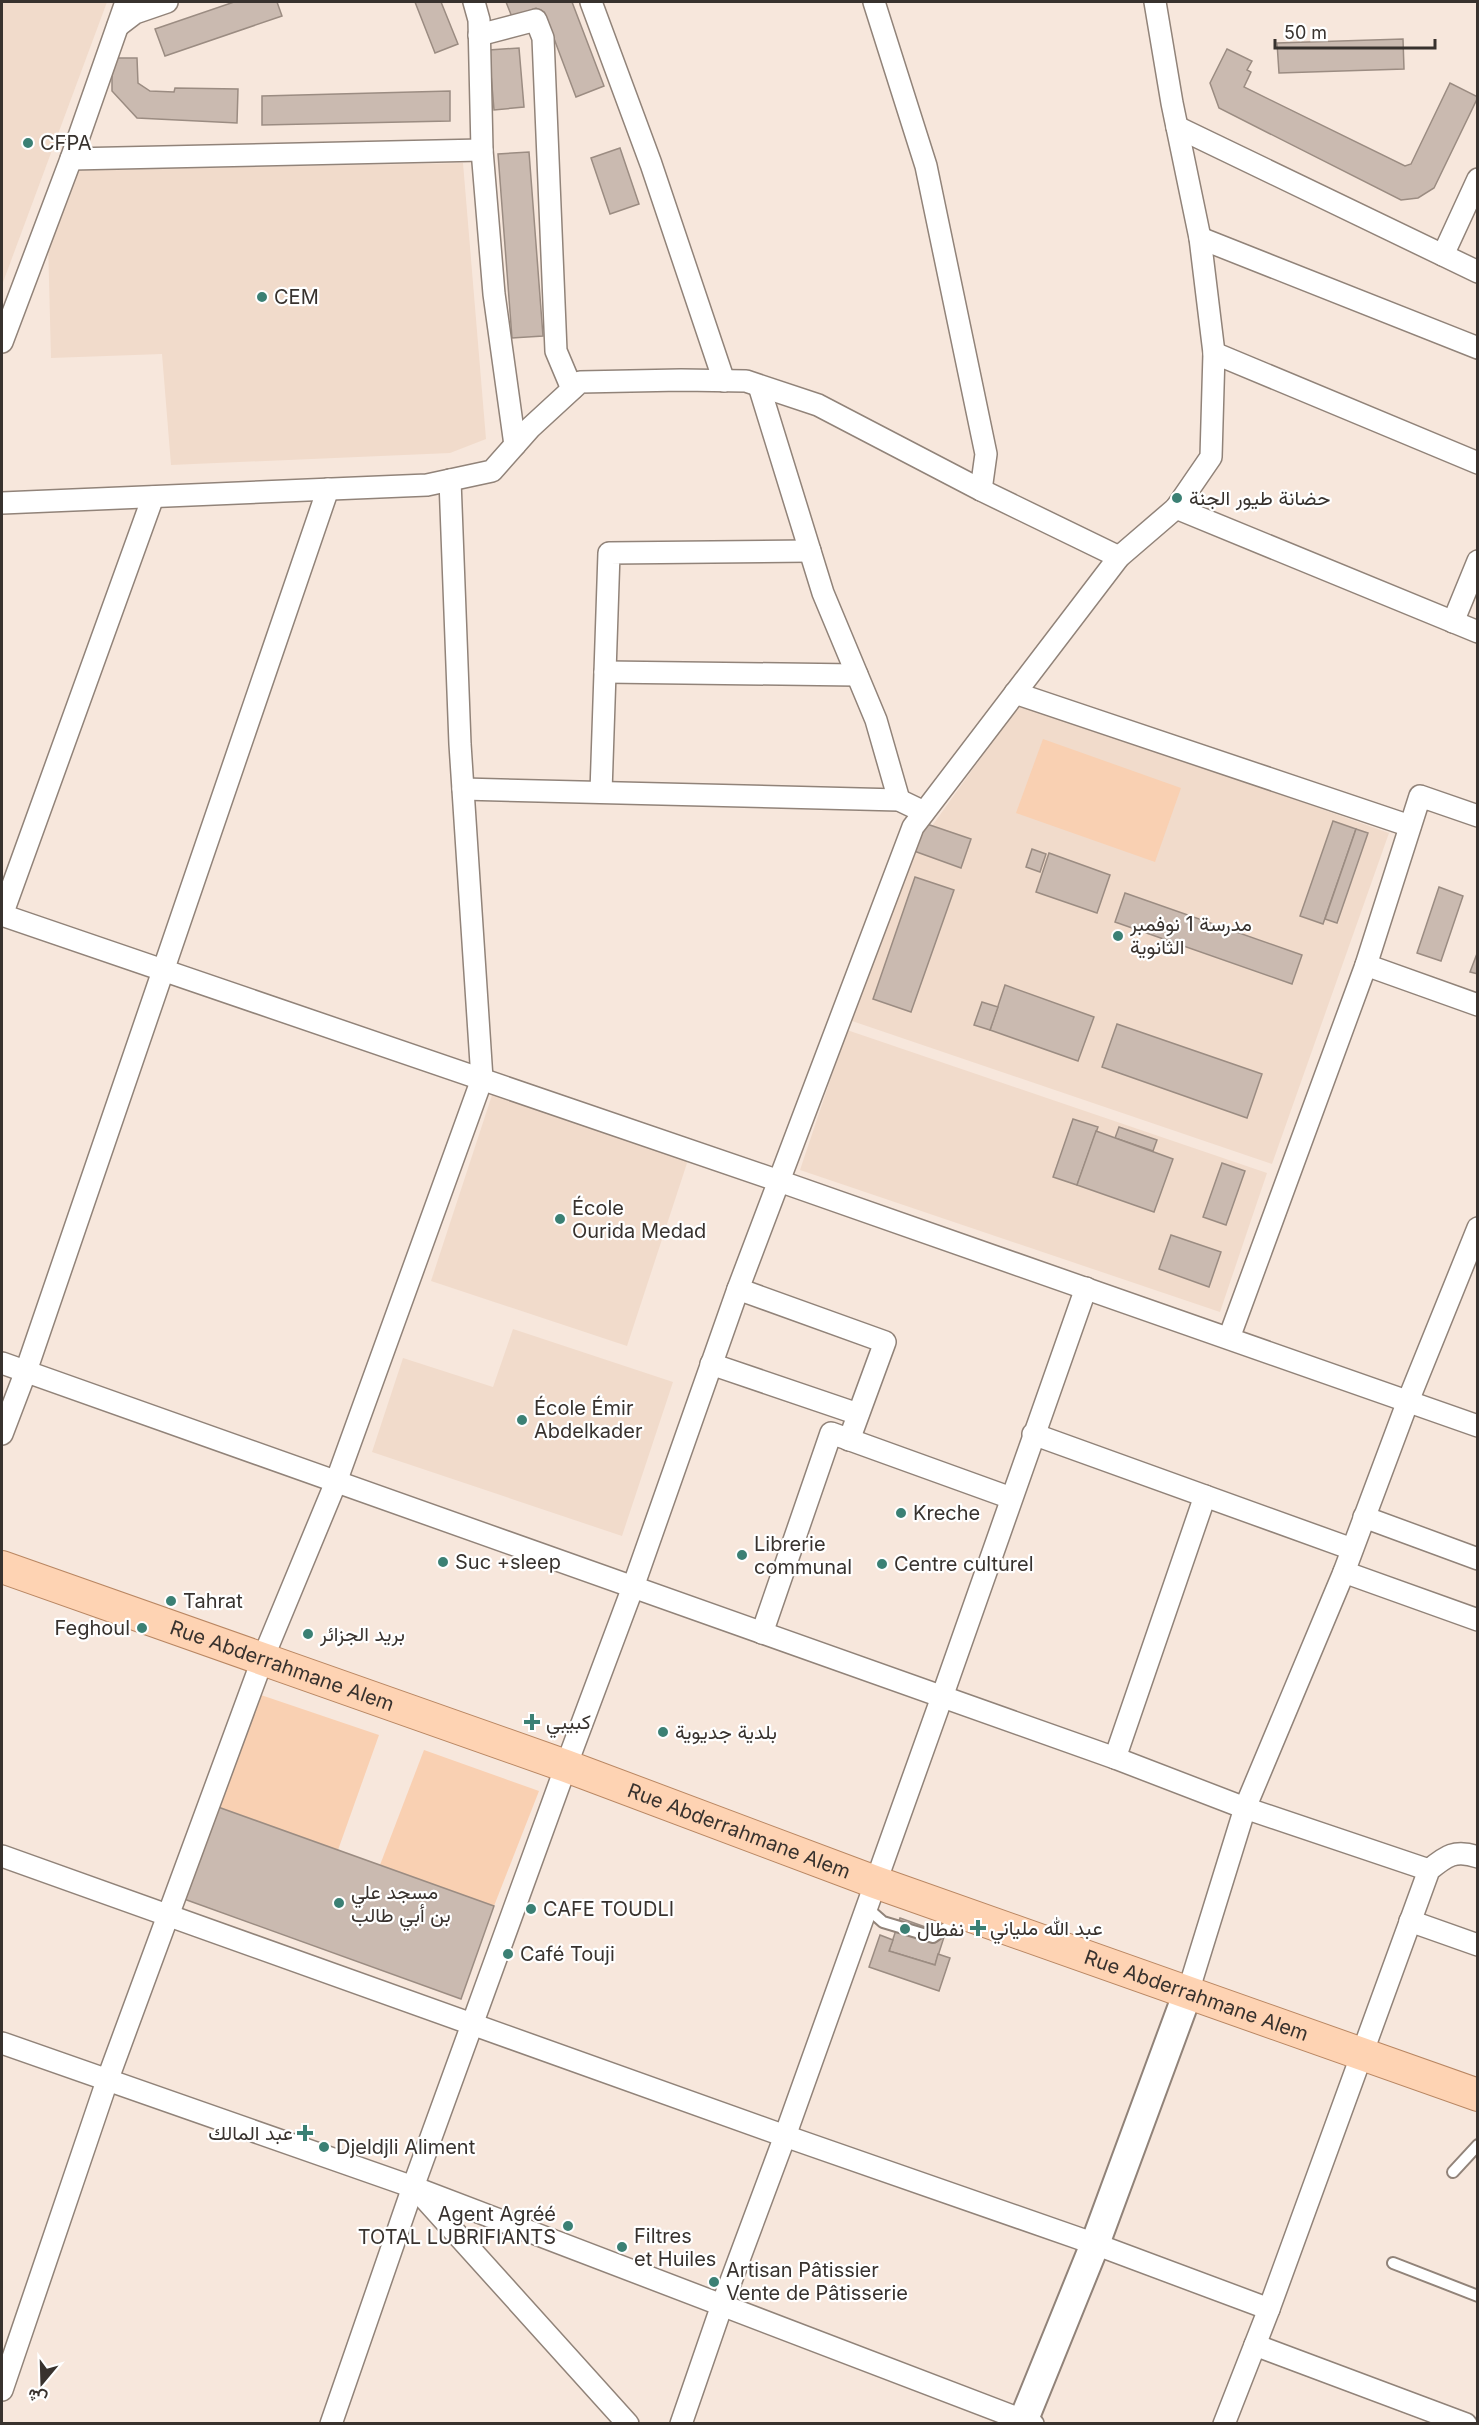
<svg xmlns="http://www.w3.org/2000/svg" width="1479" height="2425" font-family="Inter,Vazirmatn,sans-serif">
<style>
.built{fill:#f1dbcb}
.green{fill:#f9d0b2}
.building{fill:#cabab0;stroke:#9b8c82;stroke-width:1.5}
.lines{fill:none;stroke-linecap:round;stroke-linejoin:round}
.service-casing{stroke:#918379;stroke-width:14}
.minor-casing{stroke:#918379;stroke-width:24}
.secondary-casing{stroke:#918379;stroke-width:32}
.primary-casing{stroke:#b98763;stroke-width:34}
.service{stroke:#fff;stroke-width:10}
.minor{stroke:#fff;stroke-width:21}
.secondary{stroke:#fff;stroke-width:28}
.primary{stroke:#fed3b3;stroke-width:32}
.poi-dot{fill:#3b8074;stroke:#fff;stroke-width:2}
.labels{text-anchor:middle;stroke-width:4.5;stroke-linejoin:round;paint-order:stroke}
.poi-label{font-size:20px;fill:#38322e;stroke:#fff;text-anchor:start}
.street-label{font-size:20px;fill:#38322e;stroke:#fff}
</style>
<rect width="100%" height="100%" fill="#f7e7dc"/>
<g class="built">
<polygon points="2,2 107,2 2,285"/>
<polygon points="463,163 486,439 450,453 171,465 162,354 51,358 48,241 78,170"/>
<polygon points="1021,702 1389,833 1272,1164 852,1021 914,851"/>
<polygon points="847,1030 1267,1173 1220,1312 800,1170"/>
<polygon points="493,1092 689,1157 627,1346 431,1281"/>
<polygon points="513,1329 673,1382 622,1536 372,1452 403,1358 493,1387"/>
</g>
<g class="green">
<polygon points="1043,739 1181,788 1155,862 1016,813"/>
<polygon points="258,1694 379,1735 338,1850 218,1807"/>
<polygon points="424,1750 539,1791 494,1906 380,1865"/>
</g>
<g class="building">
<polygon points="234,2 277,2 282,16 165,56 155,29"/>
<polygon points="415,2 441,2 458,44 435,53"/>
<polygon points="506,2 572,2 604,86 576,97 544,12 536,8 512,17"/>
<polygon points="1403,39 1404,69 1279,73 1277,43"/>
<polygon points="519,48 524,107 494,110 489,50"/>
<polygon points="1227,49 1252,61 1247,70 1251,72 1244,87 1405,166 1411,164 1450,83 1478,97 1434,188 1418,198 1401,200 1219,108 1210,83"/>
<polygon points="112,58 137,58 138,83 150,91 174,92 175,88 238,89 237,123 137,118 112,91"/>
<polygon points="450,91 450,121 262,125 262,96"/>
<polygon points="620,148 639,204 610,214 591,158"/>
<polygon points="529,152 543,336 512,338 498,154"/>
<polygon points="1333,821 1356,829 1323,924 1300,916"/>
<polygon points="924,823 971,839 961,868 914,851"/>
<polygon points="1356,829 1368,833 1337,923 1325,919"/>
<polygon points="1032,849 1046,854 1040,872 1026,867"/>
<polygon points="1049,853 1110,875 1097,913 1036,892"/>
<polygon points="915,877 954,890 911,1012 873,999"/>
<polygon points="1439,887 1463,896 1441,961 1417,953"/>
<polygon points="1125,893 1302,955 1292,984 1115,922"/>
<polygon points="1478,951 1478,974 1470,972"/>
<polygon points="1005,985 1094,1017 1078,1061 990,1030"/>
<polygon points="982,1002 998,1007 990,1030 974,1025"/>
<polygon points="1117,1024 1262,1074 1247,1118 1102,1067"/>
<polygon points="1073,1119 1098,1127 1077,1185 1053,1177"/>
<polygon points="1119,1127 1157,1140 1153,1151 1115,1138"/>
<polygon points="1096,1131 1173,1159 1154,1212 1077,1185"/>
<polygon points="1222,1163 1245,1171 1226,1225 1203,1217"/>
<polygon points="1171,1235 1221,1252 1209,1287 1159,1269"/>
<polygon points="218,1807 494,1906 461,1999 184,1899"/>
<polygon points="900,1918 945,1934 935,1965 889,1951"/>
<polygon points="880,1935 893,1940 889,1951 935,1965 938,1954 950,1958 939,1991 869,1967"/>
</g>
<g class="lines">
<defs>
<g id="service">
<polyline points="866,1907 883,1922 933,1937 960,1918"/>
<polyline points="1453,2172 1478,2145"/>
<polyline points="1393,2263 1478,2296"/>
</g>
<g id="minor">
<polyline points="474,2 479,20 482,150 494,294 515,445"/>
<polyline points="591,2 651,164 724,381"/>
<polyline points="874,2 926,166 986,454 981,490"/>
<polyline points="118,26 135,13 167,2"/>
<polyline points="479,35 536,20 543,38 556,351 572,389"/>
<polyline points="1177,127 1478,272"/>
<polyline points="71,159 482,150"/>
<polyline points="1200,238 1478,348"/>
<polyline points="1443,255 1478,179"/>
<polyline points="2,342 71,159 126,2"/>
<polyline points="1214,353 1478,463"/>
<polyline points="759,386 823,593 876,720 899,800"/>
<polyline points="2,503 427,485 492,471 530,428 580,382 681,380 746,381 818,405 981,490 1119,557"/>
<polyline points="1176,508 1478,632"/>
<polyline points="1453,622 1478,561"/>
<polyline points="605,672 857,675"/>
<polyline points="1015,693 1410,826"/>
<polyline points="463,789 899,800 924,812"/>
<polyline points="601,792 609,553 810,551"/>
<polyline points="2,915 779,1181 1478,1426"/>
<polyline points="2,915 153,497"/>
<polyline points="1366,965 1478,1005"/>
<polyline points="738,1289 885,1342 849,1440"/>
<polyline points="1229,1338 1366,965 1420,796 1478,816"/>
<polyline points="2,1363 1115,1758 1245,1808 1429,1870"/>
<polyline points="711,1364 858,1414"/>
<polyline points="2,1434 26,1371 328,489"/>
<polyline points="1033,1434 1352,1549"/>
<polyline points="1364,1517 1478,1559"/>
<polyline points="1344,1572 1478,1620"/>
<polyline points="762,1633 831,1433 1011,1498"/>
<polyline points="1115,1758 1205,1496"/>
<polyline points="2,1856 785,2136 1095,2244 1269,2309"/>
<polyline points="1410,1921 1478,1945"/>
<polyline points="1188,1992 1245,1808 1344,1572 1408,1401 1478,1228"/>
<polyline points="2,2043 413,2187 1033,2424"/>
<polyline points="416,2189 628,2424"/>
<polyline points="1255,2345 1466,2424"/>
<polyline points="2,2390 107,2081 263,1658 336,1482 482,1079 460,744 450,480"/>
<polyline points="331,2424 413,2187 566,1766 633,1587 738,1289 913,827 1119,557 1176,508 1211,457 1214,353 1200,238 1172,103 1155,2"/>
<polyline points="681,2424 722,2305 785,2136 942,1697 1086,1288"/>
<path d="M 1224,2424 L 1269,2309 L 1429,1870 C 1446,1856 1455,1849 1478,1857"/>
</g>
<polyline id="secondary" points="1022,2424 1095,2244 1188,1992"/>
<g id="primary">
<path id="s1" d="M 2,1567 L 566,1766 L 875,1882 L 1478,2095"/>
</g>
</defs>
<use href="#service" class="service-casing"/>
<use href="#minor" class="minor-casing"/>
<use href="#secondary" class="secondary-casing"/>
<use href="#primary" class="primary-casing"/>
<use href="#service" class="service"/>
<use href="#minor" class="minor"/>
<use href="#secondary" class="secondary"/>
<use href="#primary" class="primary"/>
</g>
<g class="poi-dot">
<circle cx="28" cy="143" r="6"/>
<circle cx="262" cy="297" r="6"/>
<circle cx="1177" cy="498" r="6"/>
<circle cx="1118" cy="936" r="6"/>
<circle cx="560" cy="1219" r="6"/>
<circle cx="522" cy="1420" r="6"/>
<circle cx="901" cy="1513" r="6"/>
<circle cx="742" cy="1555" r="6"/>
<circle cx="443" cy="1562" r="6"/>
<circle cx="882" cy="1564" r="6"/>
<circle cx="171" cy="1601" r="6"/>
<circle cx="142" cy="1628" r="6"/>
<circle cx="308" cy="1634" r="6"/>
<path d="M529 1713h6v6h6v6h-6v6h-6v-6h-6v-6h6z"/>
<circle cx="663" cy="1732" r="6"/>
<circle cx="339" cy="1903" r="6"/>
<circle cx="531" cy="1909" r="6"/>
<path d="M975 1919h6v6h6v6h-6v6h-6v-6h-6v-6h6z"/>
<circle cx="905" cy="1929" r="6"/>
<circle cx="508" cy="1954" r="6"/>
<path d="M302 2124h6v6h6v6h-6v6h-6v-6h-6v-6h6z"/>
<circle cx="324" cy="2147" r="6"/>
<circle cx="568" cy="2226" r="6"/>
<circle cx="622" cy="2247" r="6"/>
<circle cx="714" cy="2282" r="6"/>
</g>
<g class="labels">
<g class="poi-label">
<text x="40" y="150">CFPA</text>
<text x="274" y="304">CEM</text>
<text x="1189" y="505">حضانة طيور الجنة</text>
<text x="1130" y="931">مدرسة 1 نوفمبر<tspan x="1130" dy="23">الثانوية</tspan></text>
<text x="572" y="1215">École<tspan x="572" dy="23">Ourida Medad</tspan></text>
<text x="534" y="1415">École Émir<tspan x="534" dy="23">Abdelkader</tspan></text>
<text x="913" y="1520">Kreche</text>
<text x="754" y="1551">Librerie<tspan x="754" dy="23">communal</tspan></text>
<text x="455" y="1569">Suc +sleep</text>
<text x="894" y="1571">Centre culturel</text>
<text x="183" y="1608">Tahrat</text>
<text x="130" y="1635" text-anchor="end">Feghoul</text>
<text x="320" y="1641">بريد الجزائر</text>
<text x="546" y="1729">كبيبي</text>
<text x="675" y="1739">بلدية جديوية</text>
<text x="351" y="1899">مسجد علي<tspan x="351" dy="23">بن أبي طالب</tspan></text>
<text x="543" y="1916">CAFE TOUDLI</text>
<text x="990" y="1935">عبد الله ملياني</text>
<text x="917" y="1936">نفطال</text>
<text x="520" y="1961">Café Touji</text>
<text x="293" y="2140" text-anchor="end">عبد المالك</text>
<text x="336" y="2154">Djeldjli Aliment</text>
<text x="556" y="2221" text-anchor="end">Agent Agréé<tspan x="556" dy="23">TOTAL LUBRIFIANTS</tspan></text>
<text x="634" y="2243">Filtres<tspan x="634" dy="23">et Huiles</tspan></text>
<text x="726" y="2277">Artisan Pâtissier<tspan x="726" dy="23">Vente de Pâtisserie</tspan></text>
</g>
<g class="street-label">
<text dy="7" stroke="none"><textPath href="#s1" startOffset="297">Rue Abderrahmane Alem</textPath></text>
<text dy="7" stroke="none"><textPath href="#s1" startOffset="783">Rue Abderrahmane Alem</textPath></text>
<text dy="7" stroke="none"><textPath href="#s1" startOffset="1269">Rue Abderrahmane Alem</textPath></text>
</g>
</g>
<rect width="1479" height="2425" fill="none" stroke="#38322e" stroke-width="6"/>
<g transform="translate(42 2383) rotate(199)" stroke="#ffffff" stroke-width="4.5" paint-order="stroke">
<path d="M0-4.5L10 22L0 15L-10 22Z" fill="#38322e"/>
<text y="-9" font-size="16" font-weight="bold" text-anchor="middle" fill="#38322e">ش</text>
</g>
<path d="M1275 39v9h160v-9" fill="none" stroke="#38322e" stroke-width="3"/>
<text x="1284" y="39" font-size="18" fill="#38322e" stroke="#ffffff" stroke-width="4.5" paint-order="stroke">50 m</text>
</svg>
